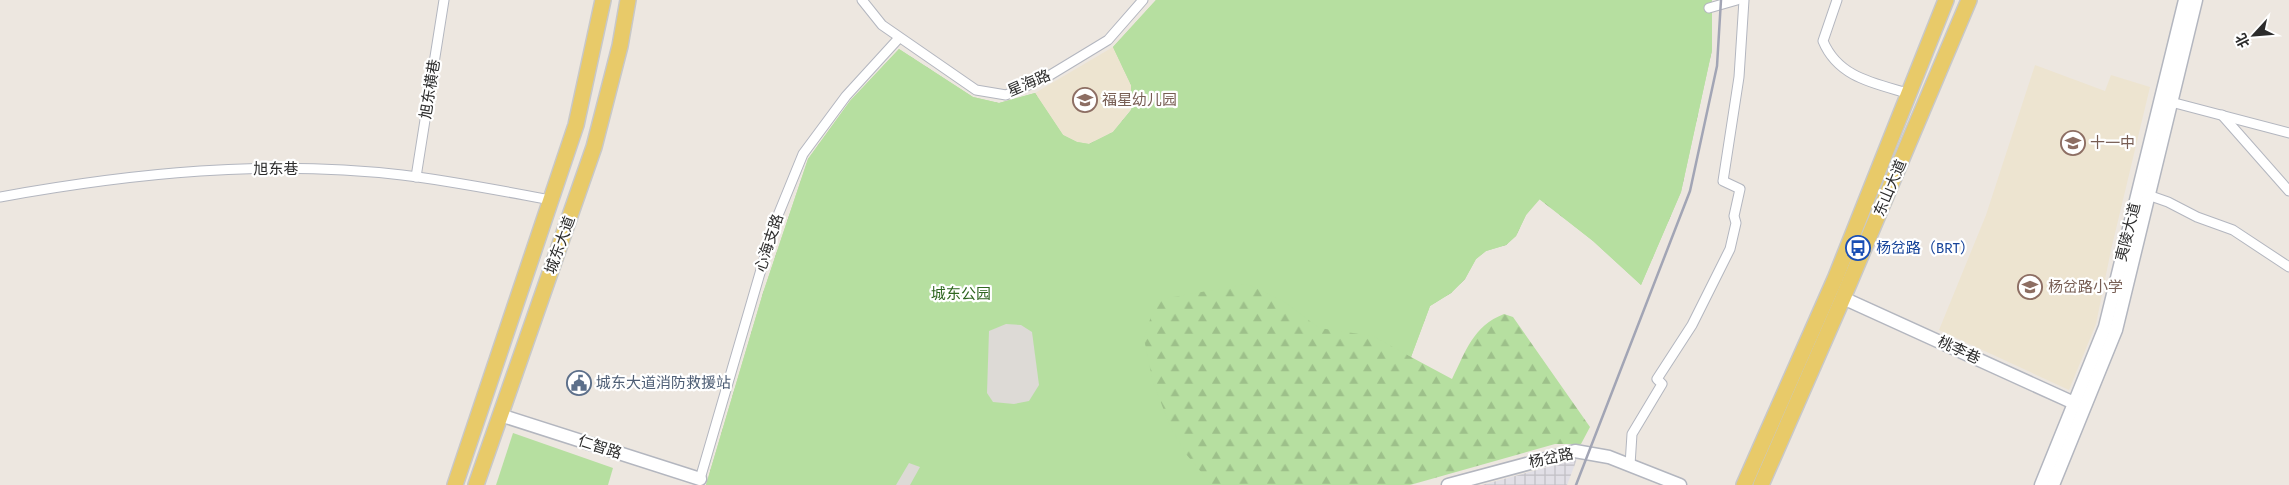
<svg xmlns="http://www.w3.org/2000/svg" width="2289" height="485" font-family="Jost,'Noto Sans SC',sans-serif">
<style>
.industrial{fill:url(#industrial-grid)}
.education{fill:#ede4d0}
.forest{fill:url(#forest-firs)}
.park{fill:#b6dfa0}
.plaza{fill:#dddad6}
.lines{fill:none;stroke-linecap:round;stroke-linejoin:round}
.street-casing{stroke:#b3b6bf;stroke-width:11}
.secondary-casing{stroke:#b3b6bf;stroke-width:15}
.primary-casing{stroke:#c8c8c8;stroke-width:18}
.street{stroke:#fff;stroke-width:9}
.secondary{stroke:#fff;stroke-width:12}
.primary{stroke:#e8ca69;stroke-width:15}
.rail{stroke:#a2a5b5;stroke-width:2.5}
.labels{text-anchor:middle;stroke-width:4.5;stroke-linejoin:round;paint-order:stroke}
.street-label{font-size:15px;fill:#2c2c2c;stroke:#fff}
.education-label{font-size:15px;fill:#785e54;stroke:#fff;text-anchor:start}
.transit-label{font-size:15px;fill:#164399;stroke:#fff;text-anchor:start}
.park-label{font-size:15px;fill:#2f6620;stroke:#fff}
.service-label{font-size:15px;fill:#4e5e75;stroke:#fff;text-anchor:start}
</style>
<defs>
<pattern id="industrial-grid" width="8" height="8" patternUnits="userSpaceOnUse" patternTransform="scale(1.25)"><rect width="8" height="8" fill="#e1dfe6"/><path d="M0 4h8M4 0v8" fill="none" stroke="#c1c0c5"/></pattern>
<pattern id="forest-firs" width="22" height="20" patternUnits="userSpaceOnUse" patternTransform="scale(1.25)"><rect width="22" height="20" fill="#b6dfa0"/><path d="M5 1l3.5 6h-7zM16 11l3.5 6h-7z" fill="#9dc08a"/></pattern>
</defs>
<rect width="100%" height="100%" fill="#ede7e0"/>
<polygon class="industrial" points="1577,459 1567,485 1482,485"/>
<g class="education">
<polygon points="1113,47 1131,85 1131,109 1113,132 1089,144 1077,142 1063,135 1035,93"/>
<polygon points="2035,65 2105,91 2111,75 2150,87 2111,250 2096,324 2069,390 1939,330 1986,215"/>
</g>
<path class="forest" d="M 1156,0 L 1712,0 L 1712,50 L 1681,192 L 1641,285 L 1593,241 L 1539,199 L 1526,215 L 1516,236 L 1506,245 L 1486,251 L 1476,259 L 1465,279 L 1451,293 L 1430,306 L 1411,357 L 1452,379 C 1466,351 1473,326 1504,314 L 1513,317 L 1590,427 L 1581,444 L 1555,444 L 1410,485 L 706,485 L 763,293 L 808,159 L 850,101 L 899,49 L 973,97 L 999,103 L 1035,93 L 1063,135 L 1077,142 L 1089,144 L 1113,132 L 1131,110 L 1131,85 L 1113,47 Z"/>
<g class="park">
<polygon points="1156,0 1712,0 1712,50 1681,192 1641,285 1593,241 1540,199 1526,215 1516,236 1506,245 1486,251 1476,259 1465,279 1451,293 1430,306 1411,357 1373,336 1319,328 1283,301 1247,284 1156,300 1144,339 1153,382 1170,426 1186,454 1212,485 706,485 763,293 808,159 850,101 899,49 973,97 999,103 1035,93 1063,135 1077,142 1089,144 1113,132 1131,110 1131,85 1113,47"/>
<polygon points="513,433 613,468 608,485 496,485"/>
</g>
<g class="plaza">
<polygon points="1006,324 1021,325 1032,332 1039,385 1029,401 1014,404 993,402 987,393 989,331"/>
<polygon points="909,463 920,467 910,485 896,485"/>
</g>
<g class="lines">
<defs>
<g id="street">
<polyline points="862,0 882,25 976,90 1006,95 1047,77 1108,40 1143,0"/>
<path d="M 1837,0 L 1823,41 C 1838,77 1873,83 1907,93"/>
<polyline points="1709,8 1737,0"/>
<polyline points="2171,102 2289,133"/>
<polyline points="2222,115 2289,191"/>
<polyline points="416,177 444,0"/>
<polyline points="2148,195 2168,202 2197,217 2233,230 2289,267"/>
<path d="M 0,197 C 132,173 268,159 402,175 C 452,181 502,191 551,200"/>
<polyline points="1630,465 1632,434 1662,384 1657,379 1692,325 1730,249 1736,223 1734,216 1740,189 1723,181 1739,77 1744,0"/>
<polyline points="700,479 774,225 803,154 846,96 899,38"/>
</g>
<g id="secondary">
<polyline points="1843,298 2074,403"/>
<polyline points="500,415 700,479"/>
<polyline points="1448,485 1575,451 1609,457 1680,485"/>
<polyline points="2041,485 2105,327 2185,0"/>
<polyline points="2053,485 2116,330 2196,0"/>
</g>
<g id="primary">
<polyline points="455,485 576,125 603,0"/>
<polyline points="476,485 594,147 620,46 628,0"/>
<polyline points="1744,485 1835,279 1946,0"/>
<polyline points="1761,485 1843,298 1969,0"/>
</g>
</defs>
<use href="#street" class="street-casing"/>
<use href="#secondary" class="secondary-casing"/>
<use href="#primary" class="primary-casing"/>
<use href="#street" class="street"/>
<use href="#secondary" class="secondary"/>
<use href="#primary" class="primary"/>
<polyline class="rail" points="1576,485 1690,191 1717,66 1721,0"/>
</g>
<defs>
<symbol id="school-ring" viewBox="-11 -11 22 22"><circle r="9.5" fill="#fff" stroke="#8d6e63" stroke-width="1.5"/><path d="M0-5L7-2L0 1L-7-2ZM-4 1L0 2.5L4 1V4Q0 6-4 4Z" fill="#8d6e63"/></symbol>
<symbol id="bus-ring" viewBox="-11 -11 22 22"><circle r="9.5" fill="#fff" stroke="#1a4fb4" stroke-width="1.5"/><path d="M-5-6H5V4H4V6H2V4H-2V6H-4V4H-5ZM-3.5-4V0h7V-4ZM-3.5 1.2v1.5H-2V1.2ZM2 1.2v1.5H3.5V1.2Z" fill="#1a4fb4"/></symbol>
<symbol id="civic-ring" viewBox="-11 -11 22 22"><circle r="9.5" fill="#fff" stroke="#5c6f8a" stroke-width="1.5"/><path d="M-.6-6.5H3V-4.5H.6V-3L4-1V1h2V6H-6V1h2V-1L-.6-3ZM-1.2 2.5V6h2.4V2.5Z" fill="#5c6f8a"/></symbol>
</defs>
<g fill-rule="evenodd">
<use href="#school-ring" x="1071" y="86" width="28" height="28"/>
<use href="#school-ring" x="2059" y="129" width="28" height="28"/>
<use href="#bus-ring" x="1844" y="234" width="28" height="28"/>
<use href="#school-ring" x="2016" y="273" width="28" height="28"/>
<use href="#civic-ring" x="565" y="369" width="28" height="28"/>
</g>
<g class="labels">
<g class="street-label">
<text transform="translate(1029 83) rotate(-23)" y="5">星海路</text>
<text transform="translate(430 89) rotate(-81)" y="5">旭东横巷</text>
<text x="276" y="174">旭东巷</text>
<text transform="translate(1890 188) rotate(-67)" y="5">东山大道</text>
<text transform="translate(2128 232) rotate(-76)" y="5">夷陵大道</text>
<text transform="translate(769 243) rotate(-72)" y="5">心海支路</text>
<text transform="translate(560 245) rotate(-70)" y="5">城东大道</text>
<text transform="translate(1959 350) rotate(25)" y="5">桃李巷</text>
<text transform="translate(600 447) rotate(18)" y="5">仁智路</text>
<text transform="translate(1551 458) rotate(-12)" y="5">杨岔路</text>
</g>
<g class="education-label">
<text x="1102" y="105">福星幼儿园</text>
<text x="2090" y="148">十一中</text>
<text x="2048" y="292">杨岔路小学</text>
</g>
<g class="transit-label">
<text x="1876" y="253">杨岔路（BRT）</text>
</g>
<g class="park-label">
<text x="961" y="299">城东公园</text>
</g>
<g class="service-label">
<text x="596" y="388">城东大道消防救援站</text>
</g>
</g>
<g transform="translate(2254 35) rotate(244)" stroke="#ffffff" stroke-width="4" paint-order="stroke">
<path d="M0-4L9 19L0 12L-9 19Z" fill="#2c2c2c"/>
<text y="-8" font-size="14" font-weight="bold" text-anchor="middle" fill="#2c2c2c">北</text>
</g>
</svg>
